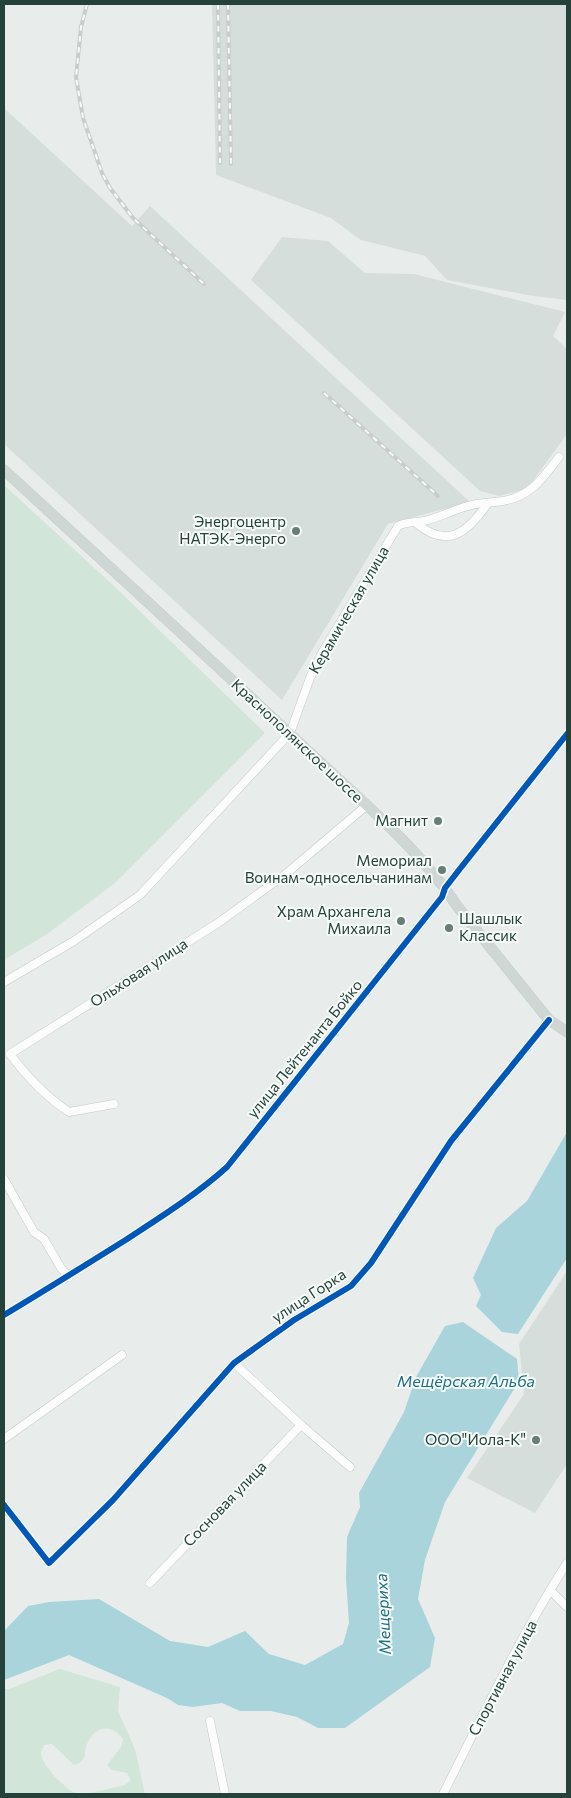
<svg xmlns="http://www.w3.org/2000/svg" width="571" height="1798" font-family="Commissioner,sans-serif">
<style>
.built{fill:#d6dedb}
.green{fill:#d1e6d8}
.water{fill:#a9d4db}
.lines{fill:none;stroke-linecap:round;stroke-linejoin:round}
.minor-casing{stroke:#c5cac8;stroke-width:9}
.major-casing{stroke:#c3ccc9;stroke-width:11}
.minor{stroke:#fcfcfc;stroke-width:8}
.major{stroke:#cfd7d5;stroke-width:10}
.rail-casing{stroke:#c9cdcc;stroke-width:4}
.rail{stroke:#f7fbf9;stroke-width:2;stroke-dasharray:5.5;stroke-linecap:butt}
.cycleway-casing{stroke:#f7fbf9;stroke-width:9}
.cycleway{stroke:#0057b8;stroke-width:6}
.poi-dot{fill:#697e78;stroke:#f7fbf9;stroke-width:2}
.labels{text-anchor:middle;stroke-width:4;stroke-linejoin:round;paint-order:stroke}
.poi-label{font-size:15px;fill:#24423a;stroke:#f7fbf9;text-anchor:end}
.street-label{font-size:15px;fill:#24423a;stroke:#f7fbf9}
.water-label{font-size:16px;font-style:italic;fill:#1c6f80;stroke:#f7fbf9}
</style>
<rect width="100%" height="100%" fill="#e8edeb"/>
<g class="built">
<polygon points="212,4 567,4 567,300 533,296 447,280 425,256 361,240 331,218 216,175"/>
<polygon points="4,108 132,226 150,206 470,502 388,524 282,700 4,444"/>
<polygon points="282,237 328,241 365,273 414,274 565,312 553,336 567,349 567,434 527,489 499,496 480,491 251,280"/>
<polygon points="567,1271 567,1464 535,1513 467,1478 524,1394 519,1344"/>
</g>
<g class="green">
<polygon points="4,485 115,587 265,733 115,883 47,934 4,960"/>
<path d="M 60,1669 L 120,1687 L 118,1711 L 135,1749 L 145,1794 L 86,1794 L 125,1785 L 131,1780 L 127,1773 L 112,1770 L 107,1765 L 121,1747 L 123,1739 C 112,1724 96,1725 88,1742 C 85,1747 86,1753 84,1758 C 81,1762 78,1764 74,1765 L 52,1744 L 44,1745 C 44,1747 41,1751 41,1753 C 40,1764 67,1791 78,1794 L 4,1794 L 4,1689 L 9,1689 Z"/>
</g>
<g class="water">
<polygon points="567,1132 567,1258 518,1334 502,1332 476,1306 481,1295 473,1278 496,1228 527,1201"/>
<polygon points="463,1322 517,1359 519,1381 445,1502 425,1560 418,1599 435,1638 430,1667 345,1728 318,1728 297,1717 271,1711 240,1711 222,1703 193,1707 178,1705 167,1698 69,1655 4,1680 4,1631 28,1606 49,1602 99,1599 170,1641 208,1647 245,1631 269,1654 305,1665 343,1644 349,1623 346,1579 347,1537 360,1507 359,1493 404,1412 416,1377 445,1326"/>
</g>
<g class="lines">
<defs>
<g id="minor">
<path d="M 416,523 C 448,550 468,532 488,503"/>
<path d="M 4,982 L 74,941 L 140,895 L 290,733 L 310,678 L 322,653 L 398,526 C 407,521 418,523 428,520 C 441,516 454,510 468,506 C 479,502 491,503 503,501 C 531,496 542,479 559,457"/>
<path d="M 114,1104 L 69,1112 C 45,1096 27,1077 10,1054 L 218,923 L 287,873 L 366,806"/>
<polyline points="4,1179 34,1232 44,1239 61,1268 69,1277"/>
<path d="M 4,1315 C 44,1291 84,1266 124,1241 C 159,1218 196,1195 227,1167 L 442,897 L 445,888 L 459,870 L 567,734"/>
<polyline points="234,1363 301,1425 350,1467"/>
<polyline points="4,1439 122,1355"/>
<polyline points="4,1505 49,1563 113,1500 234,1363 294,1320 351,1286 371,1263 451,1141 549,1020"/>
<polyline points="150,1583 301,1425"/>
<polyline points="550,1590 567,1607"/>
<polyline points="210,1721 225,1794"/>
<path d="M 443,1794 C 482,1717 520,1636 567,1563"/>
</g>
<path id="major" d="M 4,470 C 105,563 207,656 307,750 C 358,798 419,848 457,906 L 549,1020 L 567,1032"/>
</defs>
<use href="#minor" class="minor-casing"/>
<use href="#major" class="major-casing"/>
<use href="#minor" class="minor"/>
<use href="#major" class="major"/>
<defs>
<g id="rail">
<polyline points="87,4 81,27 76,77 83,118 102,173 110,188 133,218 204,284"/>
<polyline points="218,4 220,163"/>
<polyline points="228,4 231,164"/>
<polyline points="324,393 438,496"/>
</g>
</defs>
<use href="#rail" class="rail-casing"/>
<use href="#rail" class="rail"/>
<defs>
<g id="cycleway">
<path d="M 4,1315 C 44,1291 84,1266 124,1241 C 159,1218 196,1195 227,1167 L 442,897 L 445,888 L 459,870 L 567,734"/>
<polyline points="4,1505 49,1563 113,1500 234,1363 294,1320 351,1286 371,1263 451,1141 549,1020"/>
</g>
</defs>
<use href="#cycleway" class="cycleway-casing"/>
<use href="#cycleway" class="cycleway"/>
</g>
<g class="poi-dot">
<circle cx="296" cy="531" r="5"/>
<circle cx="438" cy="821" r="5"/>
<circle cx="442" cy="870" r="5"/>
<circle cx="401" cy="921" r="5"/>
<circle cx="449" cy="928" r="5"/>
<circle cx="536" cy="1440" r="5"/>
</g>
<g class="labels">
<g class="poi-label">
<text x="286" y="527">Энергоцентр<tspan x="286" dy="17">НАТЭК-Энерго</tspan></text>
<text x="428" y="826">Магнит</text>
<text x="432" y="866">Мемориал<tspan x="432" dy="17">Воинам-односельчанинам</tspan></text>
<text x="391" y="917">Храм Архангела<tspan x="391" dy="17">Михаила</tspan></text>
<text x="459" y="924" text-anchor="start">Шашлык<tspan x="459" dy="17">Классик</tspan></text>
<text x="526" y="1445">ООО"Иола-К"</text>
</g>
<g class="street-label">
<text transform="translate(349 610) rotate(-60)" y="5">Керамическая улица</text>
<text transform="translate(297 741) rotate(43)" y="5">Краснополянское шоссе</text>
<text transform="translate(139 973) rotate(-33)" y="5">Ольховая улица</text>
<text transform="translate(305 1049) rotate(-51)" y="5">улица Лейтенанта Бойко</text>
<text transform="translate(309 1296) rotate(-33)" y="5">улица Горка</text>
<text transform="translate(225 1504) rotate(-46)" y="5">Сосновая улица</text>
<text transform="translate(503 1678) rotate(-62)" y="5">Спортивная улица</text>
</g>
<g class="water-label">
<text x="466" y="1387">Мещёрская Альба</text>
<text transform="translate(383 1614) rotate(-93)" y="6">Мещериха</text>
</g>
</g>
<rect width="571" height="1798" fill="none" stroke="#24423a" stroke-width="10"/>
</svg>
